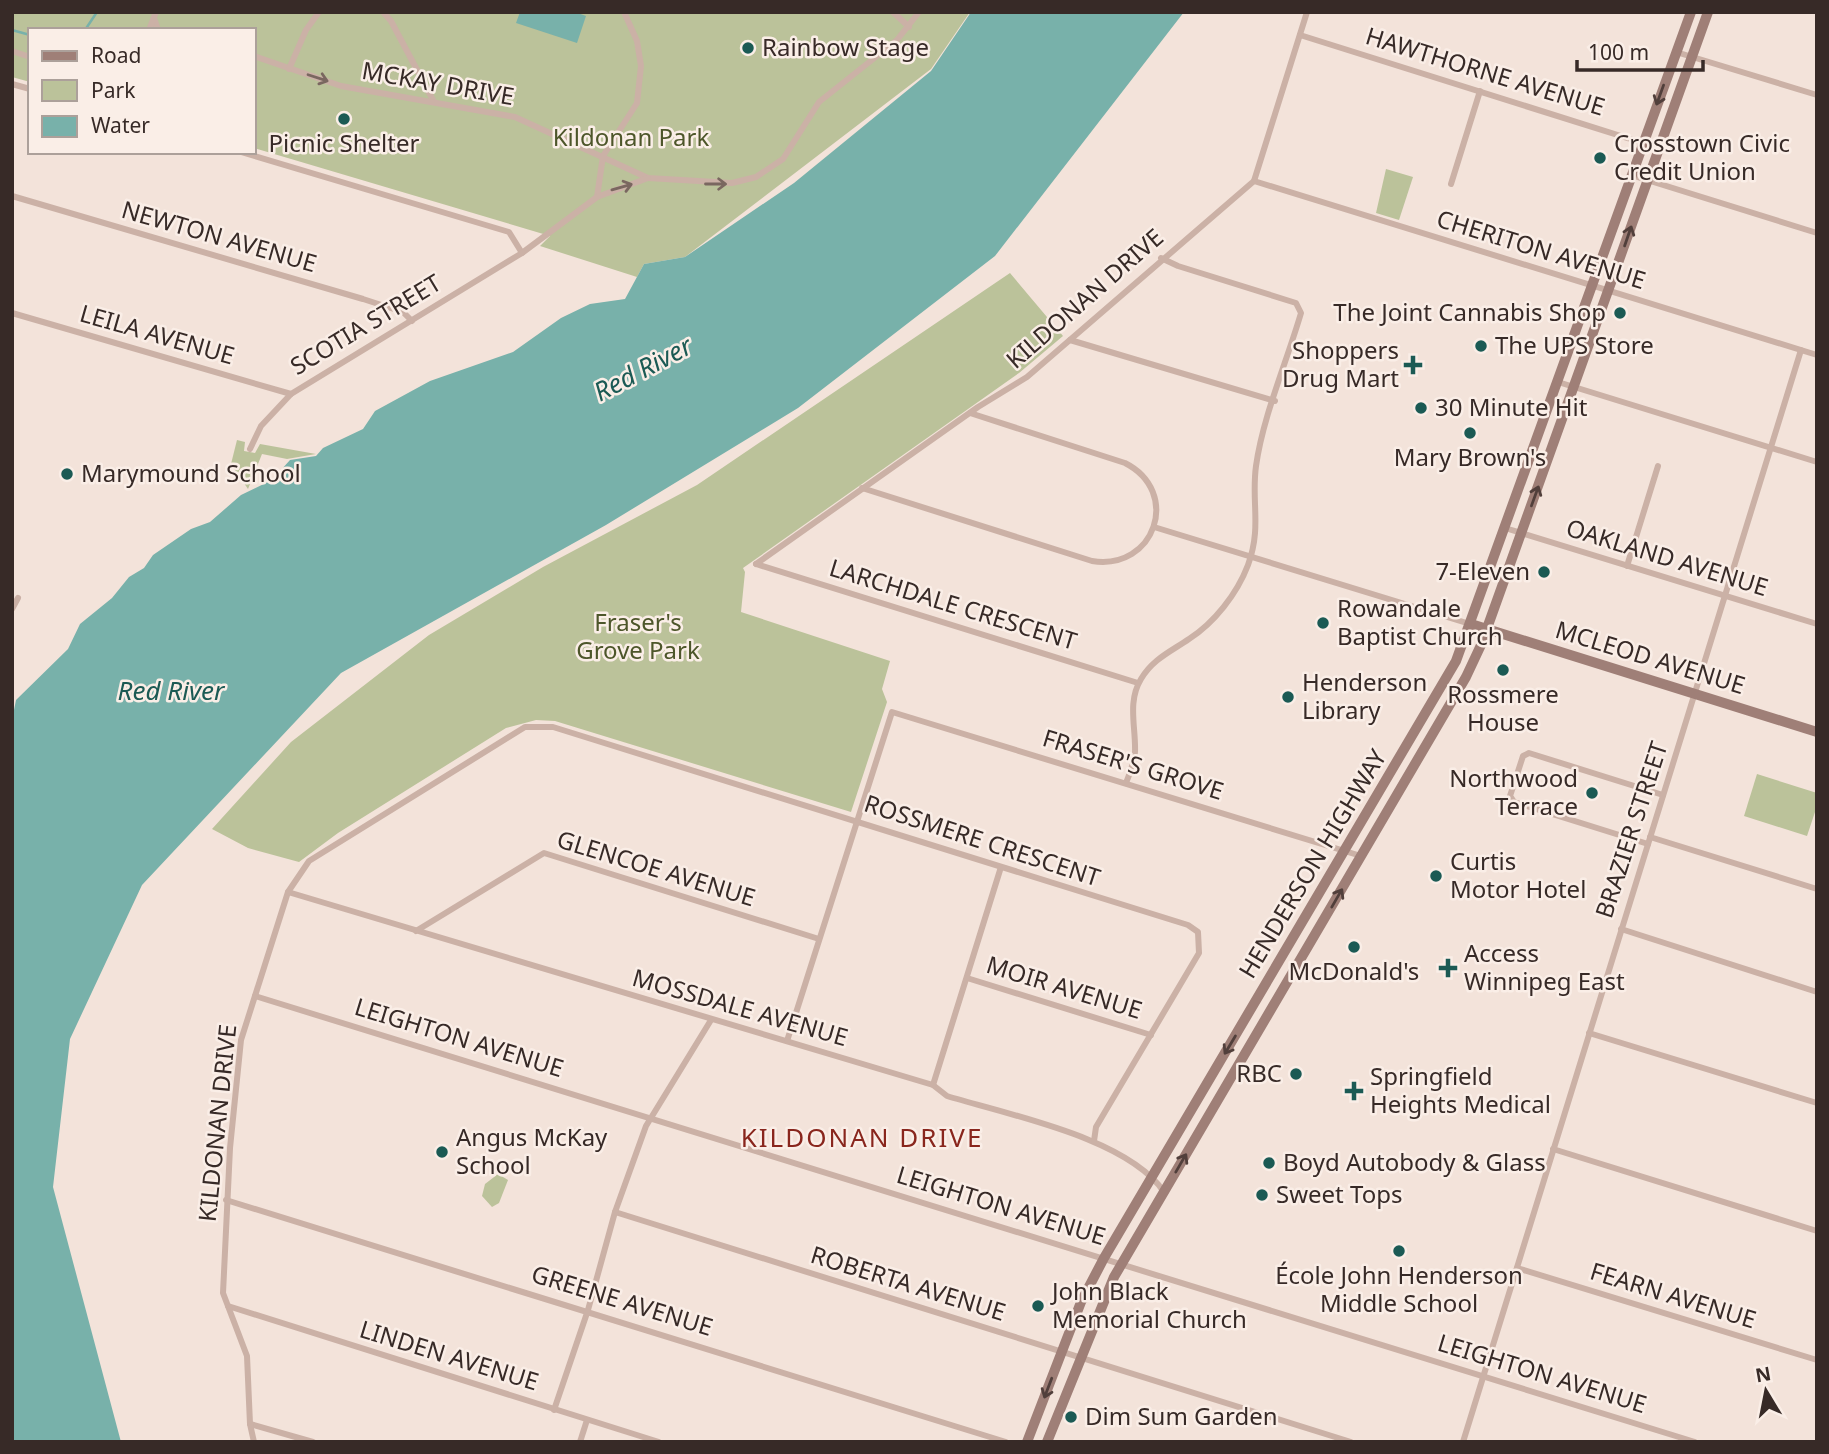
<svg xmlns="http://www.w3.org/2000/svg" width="1829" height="1454" font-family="'Noto Sans',sans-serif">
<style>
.green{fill:#bbc29a}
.water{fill:#78b1aa}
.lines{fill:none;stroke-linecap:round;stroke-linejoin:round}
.stream{stroke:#78b1aa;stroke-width:2.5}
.street{stroke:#cbb1a6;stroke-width:6}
.secondary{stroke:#9f7f77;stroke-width:10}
.oneway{stroke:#7a6760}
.oneway2{stroke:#513f3b}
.poi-dot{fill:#1b5a54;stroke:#faeee7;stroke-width:2.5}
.labels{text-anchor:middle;stroke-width:5;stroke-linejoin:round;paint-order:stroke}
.poi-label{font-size:24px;fill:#372a27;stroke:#faeee7;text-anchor:start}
.street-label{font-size:24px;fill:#372a27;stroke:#faeee7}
.park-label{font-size:24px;fill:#4d562a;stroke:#faeee7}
.water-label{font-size:26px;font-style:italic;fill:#1b5a54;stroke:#faeee7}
.neighbourhood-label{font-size:26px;letter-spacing:2px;fill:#89261d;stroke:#faeee7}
</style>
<rect width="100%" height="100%" fill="#f3e3da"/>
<g class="green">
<polygon points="12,12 970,12 931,69 685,257 644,264 637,277 540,246 550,236 254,148 254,30 30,30 30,82 12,77"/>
<polygon points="1386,169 1413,177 1399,220 1376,213"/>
<polygon points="1010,273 1063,336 1019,373 743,568 745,572 741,612 890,661 882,689 887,702 851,812 555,721 536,720 506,728 338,833 299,862 248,848 212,829 291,742 429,635 543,567 697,485"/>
<polygon points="237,440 245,442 244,451 255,453 260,444 316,454 287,459 262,454 248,489 231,464"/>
<polygon points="1757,774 1817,793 1817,806 1807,836 1744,816"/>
<polygon points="498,1174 508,1180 499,1203 492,1207 482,1196 485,1184"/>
</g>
<g class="water">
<polygon points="520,12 575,12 586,16 577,43 516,23"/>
<polygon points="971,12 1184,12 995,256 798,408 606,525 341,673 142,885 70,1039 53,1187 121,1442 12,1442 12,720 16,700 68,649 80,624 112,598 129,577 144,568 153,555 191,529 210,522 241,495 272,480 290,460 316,456 323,448 363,429 375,411 430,381 513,352 561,318 590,304 625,299 644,264 685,257 794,183 931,71"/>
</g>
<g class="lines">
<g class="stream">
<polyline points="12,30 30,35"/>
<polyline points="85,30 97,12"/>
</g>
<g class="street">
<polyline points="893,12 909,27"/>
<polyline points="384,13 391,21 433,100"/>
<polyline points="154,18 158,30"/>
<polyline points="149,30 156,12"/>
<polyline points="1300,35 1659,148"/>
<polyline points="12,51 30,57"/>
<polyline points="1676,52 1817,95"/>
<polyline points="254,56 341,86 515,117 648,178 732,183 756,177 783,159 819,102 897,40 919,12"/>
<polyline points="289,69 306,30 319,12"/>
<polyline points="12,84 30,89"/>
<polyline points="241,152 509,232 522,253"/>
<polyline points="1631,175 1817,233"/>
<polyline points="1254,181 1817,355"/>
<polyline points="1451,184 1480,91"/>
<polyline points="12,196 363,299 403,312 412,321"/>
<polyline points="597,197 603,156 637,103 641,66 637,41 624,12"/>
<polyline points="12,313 291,394"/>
<polyline points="1070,340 1275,401"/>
<polyline points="1558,382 1817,462"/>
<polyline points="250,449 261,426 291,394 522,253 597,197 648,178"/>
<path d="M 862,488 L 1092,561 C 1155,571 1182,492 1125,463 L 970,413"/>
<polyline points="1154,527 1470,624"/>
<polyline points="1505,528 1817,624"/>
<polyline points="756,564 978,407 1027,377 1254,181 1307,12"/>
<polyline points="756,564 1138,683"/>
<polyline points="1627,566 1658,466"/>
<polyline points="12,609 18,598"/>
<path d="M 1126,783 C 1130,773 1134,762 1135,752 C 1136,727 1127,702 1141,679 C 1153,659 1170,652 1189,639 C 1214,623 1237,594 1248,565 C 1262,527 1251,502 1256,466 C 1263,416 1287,361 1301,313 L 1296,303 L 1178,266 L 1161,258"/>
<polyline points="1650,837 1817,889"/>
<polyline points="1648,844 1514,802 1510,796 1523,756 1529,753 1663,795"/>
<path d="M 288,892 L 933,1085 L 947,1096 C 1009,1115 1128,1138 1164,1192"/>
<polyline points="1621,929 1817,992"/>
<polyline points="416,931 544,853 819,939"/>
<polyline points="967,978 1151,1035"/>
<polyline points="255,996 1695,1442"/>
<polyline points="1589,1033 1817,1103"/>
<polyline points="787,1041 892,712 1361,856"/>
<polyline points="933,1085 1001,867"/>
<polyline points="1553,1149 1817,1231"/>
<polyline points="226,1200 1006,1442"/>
<polyline points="615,1212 1351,1442"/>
<polyline points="1517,1268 1817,1360"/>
<polyline points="228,1306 659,1442"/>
<polyline points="554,1410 588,1310 615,1212 646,1126 711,1020"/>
<polyline points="250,1424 313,1442"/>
<polyline points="254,1442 250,1424 247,1356 223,1293 230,1148 241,1040 288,892 309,861 525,727 553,727 1188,925 1198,932 1199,953 1096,1127 1094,1141"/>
<polyline points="580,1442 587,1420"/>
<polyline points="1463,1442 1801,350"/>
</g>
<g class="secondary">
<polyline points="1471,624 1817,732"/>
<polyline points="1027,1442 1081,1302 1104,1258 1456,661 1691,12"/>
<polyline points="1047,1442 1114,1277 1466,677 1481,645 1708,12"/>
</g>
</g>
<defs><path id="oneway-shaft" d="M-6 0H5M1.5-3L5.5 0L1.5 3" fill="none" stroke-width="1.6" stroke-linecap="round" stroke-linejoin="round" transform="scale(1.75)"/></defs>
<g class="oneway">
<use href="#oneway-shaft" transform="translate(318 78) rotate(18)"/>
<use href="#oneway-shaft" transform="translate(716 184)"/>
<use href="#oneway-shaft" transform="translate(622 187) rotate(-16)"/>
</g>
<g class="oneway2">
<use href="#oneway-shaft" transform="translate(1660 95) rotate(110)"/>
<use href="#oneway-shaft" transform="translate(1628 236) rotate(-71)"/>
<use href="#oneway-shaft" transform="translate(1535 496) rotate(-70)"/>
<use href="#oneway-shaft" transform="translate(1337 898) rotate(-60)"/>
<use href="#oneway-shaft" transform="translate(1230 1045) rotate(121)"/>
<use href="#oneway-shaft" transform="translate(1181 1163) rotate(-60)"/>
<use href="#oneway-shaft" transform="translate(1048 1388) rotate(111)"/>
</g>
<g class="poi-dot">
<circle cx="748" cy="48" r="7"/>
<circle cx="344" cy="119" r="7"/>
<circle cx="1600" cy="158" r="7"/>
<circle cx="1620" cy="313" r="7"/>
<circle cx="1481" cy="346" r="7"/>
<path d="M1409.5 354.5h7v7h7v7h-7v7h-7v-7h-7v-7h7z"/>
<circle cx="1421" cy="408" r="7"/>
<circle cx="1470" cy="433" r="7"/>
<circle cx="67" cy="474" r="7"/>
<circle cx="1544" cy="572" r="7"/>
<circle cx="1323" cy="623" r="7"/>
<circle cx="1503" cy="670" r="7"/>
<circle cx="1288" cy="697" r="7"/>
<circle cx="1592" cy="793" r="7"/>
<circle cx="1436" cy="876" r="7"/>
<circle cx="1354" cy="947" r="7"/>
<path d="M1444.5 957.5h7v7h7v7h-7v7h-7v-7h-7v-7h7z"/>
<circle cx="1296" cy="1074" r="7"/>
<path d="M1350.5 1080.5h7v7h7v7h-7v7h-7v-7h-7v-7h7z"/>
<circle cx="442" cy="1152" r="7"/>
<circle cx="1269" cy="1163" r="7"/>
<circle cx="1262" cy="1195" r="7"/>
<circle cx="1399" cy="1251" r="7"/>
<circle cx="1038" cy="1306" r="7"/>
<circle cx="1071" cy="1417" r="7"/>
</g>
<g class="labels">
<g class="poi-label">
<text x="762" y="56">Rainbow Stage</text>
<text x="344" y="152" text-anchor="middle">Picnic Shelter</text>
<text x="1614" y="152">Crosstown Civic<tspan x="1614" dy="28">Credit Union</tspan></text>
<text x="1606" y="321" text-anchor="end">The Joint Cannabis Shop</text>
<text x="1495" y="354">The UPS Store</text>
<text x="1399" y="359" text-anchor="end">Shoppers<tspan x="1399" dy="28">Drug Mart</tspan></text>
<text x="1435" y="416">30 Minute Hit</text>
<text x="1470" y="466" text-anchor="middle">Mary Brown's</text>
<text x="81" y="482">Marymound School</text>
<text x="1530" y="580" text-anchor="end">7-Eleven</text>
<text x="1337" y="617">Rowandale<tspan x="1337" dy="28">Baptist Church</tspan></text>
<text x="1302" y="691">Henderson<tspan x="1302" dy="28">Library</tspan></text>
<text x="1503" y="703" text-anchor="middle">Rossmere<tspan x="1503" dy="28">House</tspan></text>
<text x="1578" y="787" text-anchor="end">Northwood<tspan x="1578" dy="28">Terrace</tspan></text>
<text x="1450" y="870">Curtis<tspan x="1450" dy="28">Motor Hotel</tspan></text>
<text x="1464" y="962">Access<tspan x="1464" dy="28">Winnipeg East</tspan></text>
<text x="1354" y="980" text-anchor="middle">McDonald's</text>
<text x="1282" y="1082" text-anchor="end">RBC</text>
<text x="1370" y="1085">Springfield<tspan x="1370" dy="28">Heights Medical</tspan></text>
<text x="456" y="1146">Angus McKay<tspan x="456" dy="28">School</tspan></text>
<text x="1283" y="1171">Boyd Autobody &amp; Glass</text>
<text x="1276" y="1203">Sweet Tops</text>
<text x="1399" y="1284" text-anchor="middle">École John Henderson<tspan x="1399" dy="28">Middle School</tspan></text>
<text x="1052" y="1300">John Black<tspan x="1052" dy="28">Memorial Church</tspan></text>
<text x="1085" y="1425">Dim Sum Garden</text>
</g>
<g class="street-label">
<text transform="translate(1485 72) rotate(17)" y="8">HAWTHORNE AVENUE</text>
<text transform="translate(438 84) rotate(10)" y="8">MCKAY DRIVE</text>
<text transform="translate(219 237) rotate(16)" y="8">NEWTON AVENUE</text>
<text transform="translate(1541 250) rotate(17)" y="8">CHERITON AVENUE</text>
<text transform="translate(1085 299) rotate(-41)" y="8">KILDONAN DRIVE</text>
<text transform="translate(366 325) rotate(-31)" y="8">SCOTIA STREET</text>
<text transform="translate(157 335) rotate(16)" y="8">LEILA AVENUE</text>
<text transform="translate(1667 558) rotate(17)" y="8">OAKLAND AVENUE</text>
<text transform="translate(953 605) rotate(17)" y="8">LARCHDALE CRESCENT</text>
<text transform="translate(1650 658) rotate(17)" y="8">MCLEOD AVENUE</text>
<text transform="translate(1133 765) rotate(17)" y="8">FRASER'S GROVE</text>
<text transform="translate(1632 830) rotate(-72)" y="8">BRAZIER STREET</text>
<text transform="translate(982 841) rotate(18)" y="8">ROSSMERE CRESCENT</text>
<text transform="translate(1313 864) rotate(-59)" y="8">HENDERSON HIGHWAY</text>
<text transform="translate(656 869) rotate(17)" y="8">GLENCOE AVENUE</text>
<text transform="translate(1064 988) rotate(17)" y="8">MOIR AVENUE</text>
<text transform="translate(740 1008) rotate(16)" y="8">MOSSDALE AVENUE</text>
<text transform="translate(459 1038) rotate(17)" y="8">LEIGHTON AVENUE</text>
<text transform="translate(218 1123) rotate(-84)" y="8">KILDONAN DRIVE</text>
<text transform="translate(1001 1206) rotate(17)" y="8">LEIGHTON AVENUE</text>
<text transform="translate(908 1284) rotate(17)" y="8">ROBERTA AVENUE</text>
<text transform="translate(1673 1296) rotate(17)" y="8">FEARN AVENUE</text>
<text transform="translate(622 1301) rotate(17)" y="8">GREENE AVENUE</text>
<text transform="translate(449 1356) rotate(17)" y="8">LINDEN AVENUE</text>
<text transform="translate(1542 1374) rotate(17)" y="8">LEIGHTON AVENUE</text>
</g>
<g class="park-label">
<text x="631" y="146">Kildonan Park</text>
<text x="638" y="631">Fraser's<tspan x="638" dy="28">Grove Park</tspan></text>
</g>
<g class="water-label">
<text transform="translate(643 369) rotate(-28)" y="9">Red River</text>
<text x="171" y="700">Red River</text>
</g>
<g class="neighbourhood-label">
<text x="862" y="1147">KILDONAN DRIVE</text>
</g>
</g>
<rect width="1829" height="1454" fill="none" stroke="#372a27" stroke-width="28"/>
<rect x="28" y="28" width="228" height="126" fill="#faeee7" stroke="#aca09a" stroke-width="2"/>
<rect x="42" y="51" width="35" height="10" fill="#9f7f77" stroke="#aca09a" stroke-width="2"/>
<text x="91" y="63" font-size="21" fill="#372a27">Road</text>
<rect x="42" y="80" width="35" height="21" fill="#bbc29a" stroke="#aca09a" stroke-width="2"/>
<text x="91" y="98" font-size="21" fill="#372a27">Park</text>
<rect x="42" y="116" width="35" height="21" fill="#78b1aa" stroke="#aca09a" stroke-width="2"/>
<text x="91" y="133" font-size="21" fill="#372a27">Water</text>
<g transform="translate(1766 1391) rotate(350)" stroke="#faeee7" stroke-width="5" paint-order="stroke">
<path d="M0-5L12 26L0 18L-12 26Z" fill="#372a27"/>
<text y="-10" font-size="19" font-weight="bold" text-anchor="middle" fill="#372a27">N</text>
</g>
<path d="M1577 60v10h126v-10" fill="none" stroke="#372a27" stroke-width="3.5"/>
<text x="1588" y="60" font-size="21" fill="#372a27" stroke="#faeee7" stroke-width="5" paint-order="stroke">100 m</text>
</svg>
